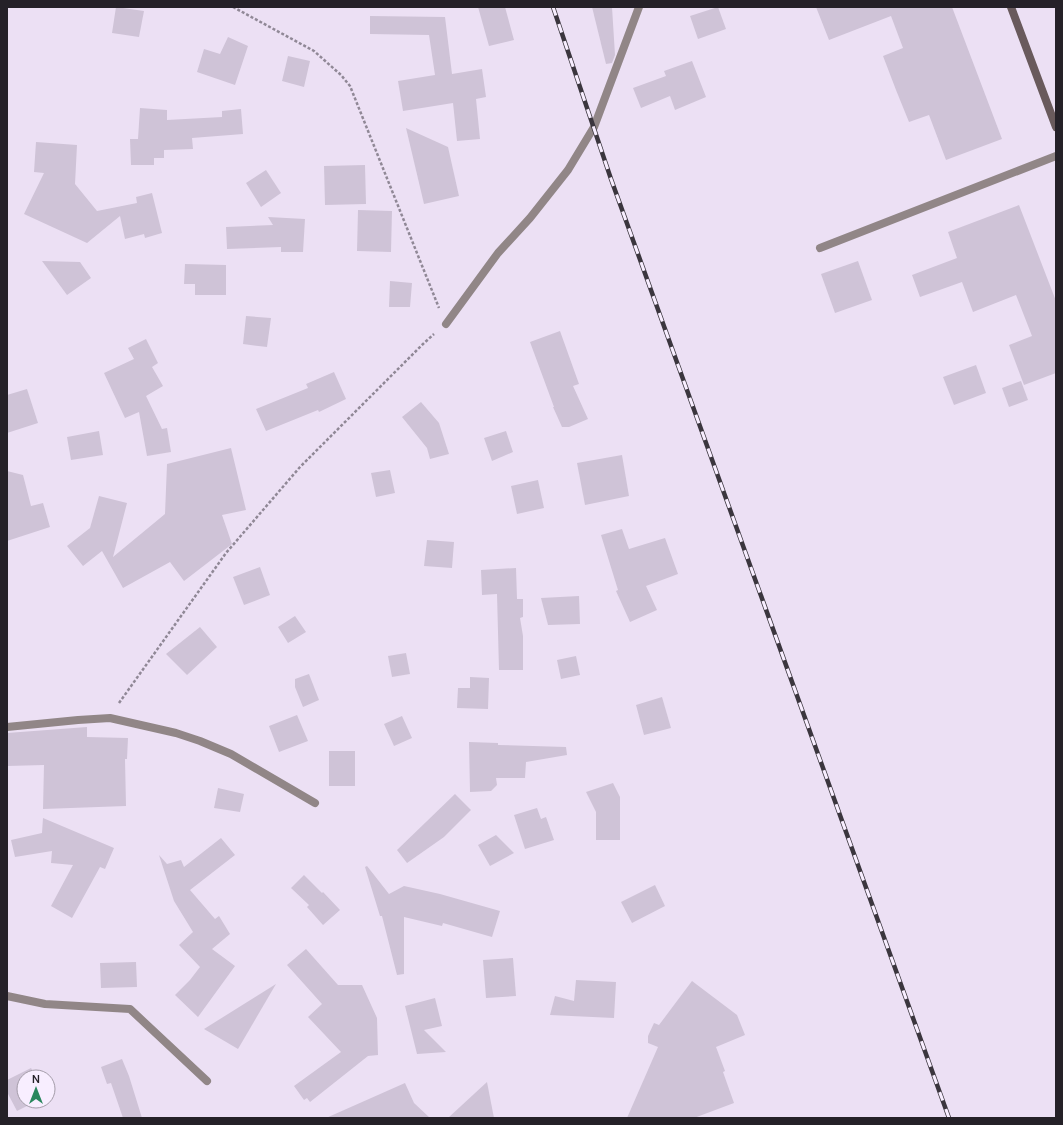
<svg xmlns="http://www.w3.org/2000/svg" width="1063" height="1125" font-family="Manrope,sans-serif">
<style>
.building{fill:#cfc3d7}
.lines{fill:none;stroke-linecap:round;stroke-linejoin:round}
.path{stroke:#908896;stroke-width:2.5;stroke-dasharray:3 2;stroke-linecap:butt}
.lane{stroke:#918687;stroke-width:8}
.street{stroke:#918687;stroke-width:8}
.secondary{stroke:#695a5c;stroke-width:8}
.rail-casing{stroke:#3b363e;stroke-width:4.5}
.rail{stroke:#f8eeff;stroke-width:3;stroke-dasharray:9;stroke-linecap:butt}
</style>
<rect width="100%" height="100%" fill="#ece0f4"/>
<g class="building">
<polygon points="116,7 144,11 139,37 112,33"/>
<polygon points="478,7 505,7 514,40 489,46"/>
<polygon points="592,7 612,7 615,55 612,63 606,64"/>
<polygon points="718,7 726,29 698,39 690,16"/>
<polygon points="816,7 952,7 1002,139 946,160 929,115 909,122 896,90 883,56 903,48 891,16 829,40"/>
<polygon points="370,16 445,17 452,74 482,69 486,97 476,99 480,139 457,141 453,103 403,111 398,81 435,75 429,35 370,34"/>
<polygon points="228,37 248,46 235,85 197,72 204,49 220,54"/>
<polygon points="288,56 310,61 304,87 282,81"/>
<polygon points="692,61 706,97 675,110 670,96 641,108 633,88 666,76 664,71"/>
<polygon points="140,108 167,110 167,120 222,117 222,111 241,109 243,134 192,138 193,149 164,150 164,158 154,158 154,165 131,165 130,139 138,139"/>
<polygon points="406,128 448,147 459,196 424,204"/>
<polygon points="36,142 77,145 75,184 97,211 137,203 136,197 152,193 162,233 145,238 144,234 125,239 120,216 87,243 24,214 44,173 34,172"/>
<polygon points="365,165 366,204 325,205 324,166"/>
<polygon points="266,170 281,193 261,207 246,183"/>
<polygon points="1019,205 1056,301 1056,373 1024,385 1009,345 1032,336 1016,295 973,312 962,282 920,297 912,275 957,258 948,232"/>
<polygon points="358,210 392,211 391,252 357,251"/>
<polygon points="268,217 305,219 303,252 281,252 281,247 227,249 226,227 273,225"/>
<polygon points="42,261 80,262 91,278 67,295"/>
<polygon points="858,261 872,300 835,313 821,274"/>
<polygon points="185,264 226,265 226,295 195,295 195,284 184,284"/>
<polygon points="390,281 412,283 410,307 389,307"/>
<polygon points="246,316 271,318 267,347 243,344"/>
<polygon points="560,331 579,384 573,386 588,419 569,427 562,427 553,407 554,407 530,342"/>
<polygon points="146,339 158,363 152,367 163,386 146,396 162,429 167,428 171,452 147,456 139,412 125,418 104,373 134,359 128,348"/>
<polygon points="976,365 986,393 954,405 943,377"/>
<polygon points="334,372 346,399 319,412 318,410 266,431 256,409 308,388 306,384"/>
<polygon points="1021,381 1028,400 1009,407 1002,388"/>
<polygon points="27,389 38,423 7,433 7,395"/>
<polygon points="421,402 439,423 449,454 430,459 427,448 402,417"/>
<polygon points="99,431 103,455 71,460 67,437"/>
<polygon points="506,431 513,452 492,461 484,438"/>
<polygon points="231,448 246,510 222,515 232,544 184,581 170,562 123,588 102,551 83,566 67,546 90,528 99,496 127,503 113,557 165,514 167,464"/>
<polygon points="622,455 629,496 585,505 577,463"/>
<polygon points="390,470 395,493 376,497 371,473"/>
<polygon points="7,471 23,475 31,506 43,503 50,527 7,541"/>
<polygon points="538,480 544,508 517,514 511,486"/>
<polygon points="622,529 629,549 665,538 678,574 646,586 657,610 630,622 616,591 618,590 601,535"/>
<polygon points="427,540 454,542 452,568 424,566"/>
<polygon points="260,567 270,595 244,605 233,577"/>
<polygon points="516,568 517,599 523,599 523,617 520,618 523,636 523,670 499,670 497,594 482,595 481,570"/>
<polygon points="579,596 580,624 548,625 541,598"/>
<polygon points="295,616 306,632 288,643 278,627"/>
<polygon points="200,627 217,647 187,675 166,654"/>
<polygon points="406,653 410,674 392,677 388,656"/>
<polygon points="576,656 580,675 561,679 557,660"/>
<polygon points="309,674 319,700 303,707 295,687 295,679"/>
<polygon points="470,677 489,678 488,709 457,708 458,688 470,688"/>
<polygon points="662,697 671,728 644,735 636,705"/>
<polygon points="297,715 308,741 279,752 269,726"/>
<polygon points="402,716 412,738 394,746 384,724"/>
<polygon points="87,727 87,737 128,738 127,759 125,759 126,806 43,809 44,765 7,766 7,733"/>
<polygon points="469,742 498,743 498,745 566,747 567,755 526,762 525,778 496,778 497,785 491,791 470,792"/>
<rect x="329" y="751" width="26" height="35"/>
<polygon points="613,783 620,797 620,840 596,840 596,812 586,792"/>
<polygon points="218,788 244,794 240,812 214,808"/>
<polygon points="455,794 471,810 444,837 407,863 397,850"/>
<polygon points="537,808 541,819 546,817 554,840 525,849 514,815"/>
<polygon points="43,818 114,848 105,869 100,867 72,918 51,906 73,865 51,863 52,851 15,857 11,840 42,833"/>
<polygon points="496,835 514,853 490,866 478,845"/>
<polygon points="221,838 235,855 190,890 215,919 219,916 230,934 212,949 235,966 198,1017 175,995 190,980 200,967 179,945 193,932 174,901 159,855 167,864 181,860 184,867"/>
<polygon points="367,866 389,894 404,886 440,894 500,911 492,937 443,923 442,926 404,917 404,974 397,975 382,916 380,916 365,867"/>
<polygon points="304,875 322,893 323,892 340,910 323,925 307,907 309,905 291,888"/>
<polygon points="655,885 665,906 632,923 621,902"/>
<polygon points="306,949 338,985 362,985 377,1018 378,1055 368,1056 310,1102 307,1098 304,1100 294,1086 341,1052 308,1017 322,1004 287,965"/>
<polygon points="513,958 516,996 486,998 483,960"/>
<polygon points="136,962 137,987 101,988 100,963"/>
<polygon points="576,980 616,982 614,1018 550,1015 555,996 574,1001"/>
<polygon points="692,981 737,1015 745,1035 716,1047 725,1071 723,1072 734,1103 694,1118 627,1118 658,1047 648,1043 648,1036 654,1023 659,1025"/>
<polygon points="276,984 238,1049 204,1029"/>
<polygon points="435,998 442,1026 424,1030 446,1052 417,1054 405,1006"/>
<polygon points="122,1059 129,1076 142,1118 123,1118 111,1083 107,1084 101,1067"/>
<polygon points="31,1068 36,1077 24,1077 24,1101 37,1101 17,1111 7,1092 7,1080"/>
<polygon points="487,1082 494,1118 448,1118"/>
<polygon points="405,1083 414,1103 430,1118 326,1118"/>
</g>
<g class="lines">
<g class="path">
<polyline points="233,7 314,51 341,75 350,86 439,308"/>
<polyline points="119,703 226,553 300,467 423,344 434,334"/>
</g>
<g class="lane">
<polyline points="446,324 498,253 530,218 568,170 594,127 639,7"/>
<polyline points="7,996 45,1004 130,1009 207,1081"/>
</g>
<g class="street">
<polyline points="820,248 1056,156"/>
<polyline points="7,727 78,720 110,718 176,733 200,741 231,754 315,803"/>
</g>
<polyline class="secondary" points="1011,7 1056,127"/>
<defs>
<polyline id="rail" points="553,7 611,179 949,1118"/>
</defs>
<use href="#rail" class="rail-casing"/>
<use href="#rail" class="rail"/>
</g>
<rect width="1063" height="1125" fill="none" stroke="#252128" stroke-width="16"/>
<g transform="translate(36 1089)"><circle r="19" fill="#f8eeff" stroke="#a49ca9"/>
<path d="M0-3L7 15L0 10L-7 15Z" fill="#29865d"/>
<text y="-6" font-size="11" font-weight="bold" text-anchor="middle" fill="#252128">N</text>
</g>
</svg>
